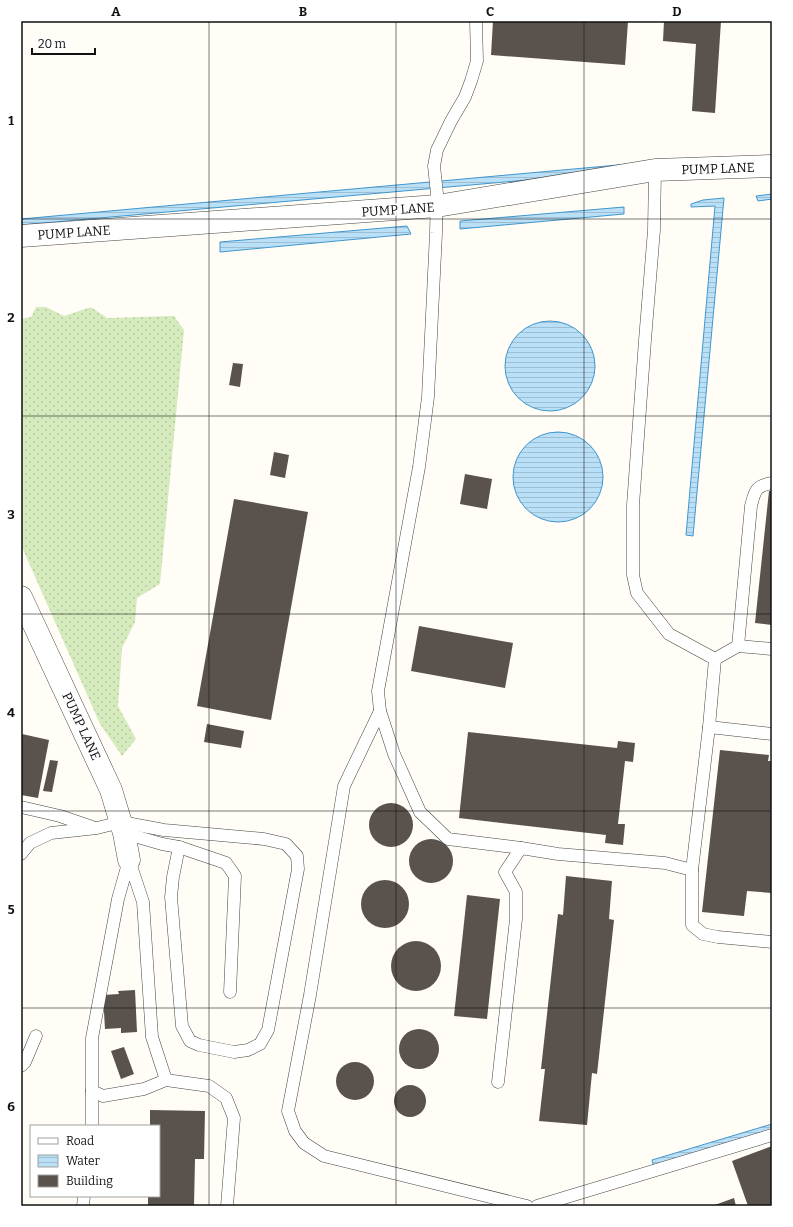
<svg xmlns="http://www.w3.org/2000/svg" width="793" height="1227" font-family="Bitter,serif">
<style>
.grass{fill:url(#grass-dots)}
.water{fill:url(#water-rules);stroke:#3f96cf}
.building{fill:#5a524d}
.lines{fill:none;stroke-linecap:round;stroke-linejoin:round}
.lane-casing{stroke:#444;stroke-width:13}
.street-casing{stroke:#444;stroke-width:23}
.lane{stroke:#fff;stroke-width:12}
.street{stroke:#fff;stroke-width:22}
.grid{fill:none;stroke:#111;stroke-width:1;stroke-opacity:0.55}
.labels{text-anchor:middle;stroke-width:4;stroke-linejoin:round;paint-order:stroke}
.street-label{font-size:13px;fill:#111;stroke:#fff}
.neatline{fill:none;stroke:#111;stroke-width:1.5}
.grid-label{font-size:13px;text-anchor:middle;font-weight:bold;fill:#111}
</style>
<defs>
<pattern id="grass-dots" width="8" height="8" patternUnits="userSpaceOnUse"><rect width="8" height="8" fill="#d5ebbd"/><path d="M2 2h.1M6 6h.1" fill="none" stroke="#b6c8a1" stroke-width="1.8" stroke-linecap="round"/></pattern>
<pattern id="water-rules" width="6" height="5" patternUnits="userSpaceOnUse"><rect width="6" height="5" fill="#b9e0f7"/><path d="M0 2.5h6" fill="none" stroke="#9ebfd3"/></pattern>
</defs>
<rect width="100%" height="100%" fill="#fffdf5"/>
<polygon class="grass" points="36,307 46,307 64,316 91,307 107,318 174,316 184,330 160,584 137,598 135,622 122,648 118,706 136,739 122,756 100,724 21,545 21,319 31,317"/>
<g class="water">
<polygon points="662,161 662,168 21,225 21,219"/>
<polygon points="772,194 772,199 758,201 756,196"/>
<polygon points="724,198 693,536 686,535 715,206 691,207 691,204 703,200"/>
<polygon points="624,207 624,214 460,229 460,221"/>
<polygon points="407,226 411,234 220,252 220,242"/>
<circle cx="550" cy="366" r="45"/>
<circle cx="558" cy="477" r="45"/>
<polygon points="772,1124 772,1132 654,1168 652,1160"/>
</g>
<g class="building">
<polygon points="493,21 628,21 625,65 491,55"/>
<polygon points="664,21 721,21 715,113 692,111 696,44 663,41"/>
<polygon points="233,363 243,364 240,387 229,385"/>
<polygon points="274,452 289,455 285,478 270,475"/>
<polygon points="465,474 492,479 487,509 460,504"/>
<polygon points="769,491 772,491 772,625 755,623"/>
<polygon points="234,499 308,512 271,720 197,706"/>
<polygon points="419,626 513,643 505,688 411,671"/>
<polygon points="207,724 244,731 241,748 204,742"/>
<polygon points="468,732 617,748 618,741 635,743 633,762 625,761 618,824 625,824 623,845 605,843 606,835 459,818"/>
<polygon points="22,734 49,740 38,798 21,795"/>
<polygon points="720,750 769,755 768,761 772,761 772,893 747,891 744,916 702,912"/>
<polygon points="50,760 58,761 52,792 43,791"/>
<circle cx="391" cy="825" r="22"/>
<circle cx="431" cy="861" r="22"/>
<polygon points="566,876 612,881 609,919 614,920 597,1074 592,1073 587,1125 539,1121 545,1069 541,1069 558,914 563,915"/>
<circle cx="385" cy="904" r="24"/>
<polygon points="467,895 500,899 487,1019 454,1016"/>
<circle cx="416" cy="966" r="25"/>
<polygon points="135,990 137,1032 121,1033 121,1028 105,1029 103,995 119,994 118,991"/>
<circle cx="419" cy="1049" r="20"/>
<polygon points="124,1047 134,1074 121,1079 111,1051"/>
<circle cx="355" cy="1081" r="19"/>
<circle cx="410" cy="1101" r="16"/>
<polygon points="150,1110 205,1111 204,1159 195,1159 194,1206 148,1206 148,1196 159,1196 159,1126 150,1126"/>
<polygon points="772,1146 772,1206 748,1206 732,1161"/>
<polygon points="734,1198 736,1206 712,1206"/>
</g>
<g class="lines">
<defs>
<g id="lane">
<polyline points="476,21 477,61 471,81 465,97 451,121 437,150 434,166 437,194 436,233 428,397 419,467 378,691 380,711 394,754 420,812 448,839 521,848 505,872 516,892 516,919 498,1082"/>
<path d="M 738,646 L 751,506 C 755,491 755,486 772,483"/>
<polyline points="715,659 738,646 772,649"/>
<polyline points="380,711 344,786 310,995 288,1111 295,1131 304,1143 324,1156 527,1206"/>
<polyline points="709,727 772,734"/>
<polyline points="21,807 60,816 92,827"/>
<polyline points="124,833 162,844 179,847 226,863 235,876 230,992"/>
<polyline points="521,848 558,854 665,863 692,870 709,727 715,659 669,634 637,593 633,575 633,505 645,340 654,230 655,170"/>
<polyline points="21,854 30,843 51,833 97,828 121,822 164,830 264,839 286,844 297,856 298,869 268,1030 260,1044 248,1050 234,1052 199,1045 190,1041 182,1026 171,897 173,877 179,847"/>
<polygon points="129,860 143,902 152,1037 166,1080 144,1089 103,1096 92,1091 92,1038 118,899"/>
<polyline points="692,870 692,925 703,934 718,937 772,942"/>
<polyline points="21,1066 25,1062 36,1036"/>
<polyline points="166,1080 209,1086 226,1098 234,1118 227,1206"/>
<polyline points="92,1091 92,1126"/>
<polyline points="83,1206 84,1196"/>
<polyline points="537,1206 772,1135"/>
</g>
<g id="street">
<polyline points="21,236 437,206 655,170 772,166"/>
<polyline points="21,597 111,790 124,833 129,860"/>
</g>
</defs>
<use href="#lane" class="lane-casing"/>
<use href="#street" class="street-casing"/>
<use href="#lane" class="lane"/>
<use href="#street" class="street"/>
</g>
<path class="grid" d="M 209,21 L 209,1206M 396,21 L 396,1206M 584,21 L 584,1206M 21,219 L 772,219M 21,416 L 772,416M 21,614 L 772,614M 21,811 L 772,811M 21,1008 L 772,1008"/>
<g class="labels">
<g class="street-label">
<text transform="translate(718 168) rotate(-2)" y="5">PUMP LANE</text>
<text transform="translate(398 209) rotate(-4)" y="5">PUMP LANE</text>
<text transform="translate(74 232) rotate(-4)" y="5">PUMP LANE</text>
<text transform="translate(82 726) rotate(65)" y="5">PUMP LANE</text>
</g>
</g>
<rect width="793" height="1227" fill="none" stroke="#ffffff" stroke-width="44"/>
<rect x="30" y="1125" width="130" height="72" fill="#ffffff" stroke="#a0a0a0"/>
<rect x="38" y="1138" width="20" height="6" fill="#ffffff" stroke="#a0a0a0"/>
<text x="66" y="1145" font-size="12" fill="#111111">Road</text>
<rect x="38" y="1155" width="20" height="12" fill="url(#water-rules)" stroke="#a0a0a0"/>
<text x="66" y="1165" font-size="12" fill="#111111">Water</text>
<rect x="38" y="1175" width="20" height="12" fill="#5a524d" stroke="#a0a0a0"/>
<text x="66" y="1185" font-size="12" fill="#111111">Building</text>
<path d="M32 48v6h63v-6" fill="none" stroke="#111111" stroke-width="2"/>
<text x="38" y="48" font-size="12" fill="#111111" stroke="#ffffff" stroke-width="3" paint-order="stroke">20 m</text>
<rect x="22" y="22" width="749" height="1183" class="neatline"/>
<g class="grid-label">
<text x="116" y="16">A</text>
<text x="303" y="16">B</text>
<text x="490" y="16">C</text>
<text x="677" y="16">D</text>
<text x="11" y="125">1</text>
<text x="11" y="322">2</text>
<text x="11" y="519">3</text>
<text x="11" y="717">4</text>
<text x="11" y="914">5</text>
<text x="11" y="1111">6</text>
</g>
</svg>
